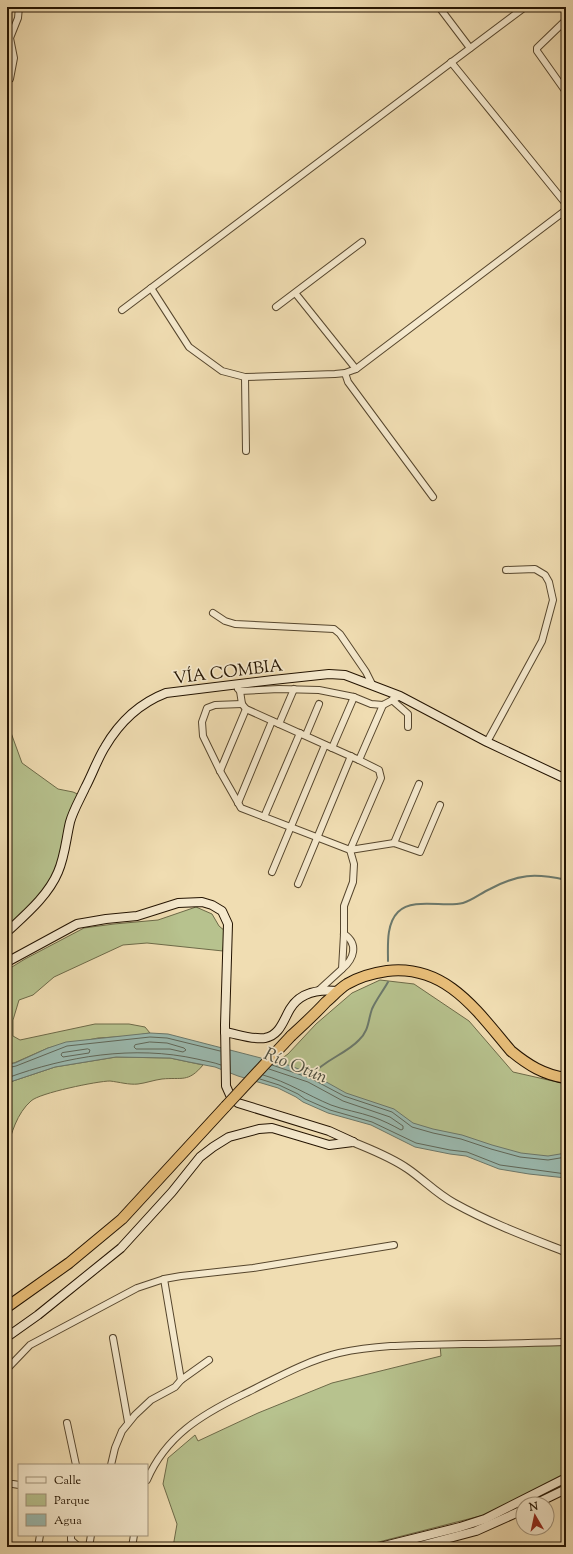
<svg xmlns="http://www.w3.org/2000/svg" width="573" height="1554" font-family="'Sorts Mill Goudy',serif">
<style>
.green{fill:#b7c28e;stroke:#6d6a48}
.water{fill:#9bbbb1;stroke:#6b786b}
.lines{fill:none;stroke-linecap:round;stroke-linejoin:round}
.shore{stroke:#5f6759;stroke-width:1}
.stream{stroke:#6b786b;stroke-width:2}
.minor-casing{stroke:#56462d;stroke-width:8}
.tertiary-casing{stroke:#56462d;stroke-width:9}
.secondary-casing{stroke:#231301;stroke-width:10}
.trunk-casing{stroke:#231301;stroke-width:12}
.minor{stroke:#f5e9cd;stroke-width:6}
.tertiary{stroke:#f5e9cd;stroke-width:7}
.secondary{stroke:#f5e9cd;stroke-width:8}
.trunk{stroke:#e8be79;stroke-width:10}
.trunk-bridge-casing{stroke:#231301;stroke-width:12;stroke-linecap:butt}
.trunk-bridge{stroke:#e8be79;stroke-width:10}
.labels{text-anchor:middle;stroke-width:3.5;stroke-linejoin:round;paint-order:stroke}
.street-label{font-size:17px;fill:#231301;stroke:#f5e9cd}
.water-label{font-size:18px;font-style:italic;fill:#4d4e3f;stroke:#f5e9cd}
</style>
<rect width="100%" height="100%" fill="#f0ddb2"/>
<filter id="stains"><feTurbulence type="fractalNoise" baseFrequency=".005" numOctaves="4"/><feColorMatrix values="0 0 0 0 .2 0 0 0 0 .09 0 0 0 0 .02 0 0 0 .5 -.17"/></filter>
<radialGradient id="worn" r=".72"><stop offset=".6" stop-color="#630" stop-opacity="0"/><stop offset="1" stop-color="#630" stop-opacity=".3"/></radialGradient>
<g class="green">
<polygon points="7,699 10,730 22,763 58,789 73,792 82,796 58,873 7,932"/>
<polygon points="196,907 212,914 219,926 225,931 223,951 147,943 123,945 54,977 33,995 19,1000 13,1020 13,1036 20,1040 95,1024 129,1024 145,1027 150,1033 132,1036 98,1038 48,1048 14,1063 7,1064 7,970 25,959 84,928 114,924 158,920"/>
<polygon points="380,980 414,984 469,1021 513,1072 566,1084 566,1163 439,1139 264,1071 288,1054 316,1024 352,993"/>
<path d="M 116,1057 L 170,1058 L 203,1065 C 188,1083 182,1077 162,1079 C 154,1080 146,1083 138,1084 C 129,1085 119,1082 110,1081 C 98,1081 39,1093 31,1101 C 17,1113 11,1134 7,1150 L 7,1083 L 55,1067 Z"/>
<polygon points="566,1342 566,1474 484,1515 359,1547 173,1547 177,1524 163,1484 168,1458 195,1435 198,1441 258,1413 332,1383 441,1356 440,1345"/>
</g>
<polygon class="water" points="150,1033 168,1034 288,1065 312,1074 346,1093 394,1109 413,1123 433,1129 462,1135 492,1145 521,1153 548,1156 566,1153 566,1178 529,1174 499,1169 466,1156 450,1154 415,1147 371,1125 328,1113 303,1102 296,1097 278,1088 238,1076 215,1067 189,1062 170,1058 116,1057 55,1067 7,1083 7,1064 15,1063 48,1048 66,1042"/>
<g class="lines">
<g class="shore">
<polygon points="150,1042 167,1043 184,1048 186,1050 183,1052 170,1049 136,1049 134,1047 135,1045"/>
<polygon points="88,1049 90,1050 89,1053 63,1057 61,1055 62,1053"/>
<polyline points="272,1065 310,1078 344,1096 392,1112 412,1127 433,1133 461,1139 491,1149 520,1157 548,1160 566,1157"/>
<polyline points="7,1068 16,1066 67,1046 150,1037 167,1038 220,1051"/>
<path d="M 263,1075 C 288,1082 307,1095 331,1105 C 344,1110 359,1112 373,1117 C 382,1120 392,1125 401,1130 L 403,1129 L 403,1126 L 390,1117 L 343,1101 L 308,1082 L 269,1069"/>
<path d="M 7,1078 C 67,1056 134,1045 197,1059 C 205,1061 213,1062 221,1065"/>
<polyline points="260,1079 279,1085 298,1094 305,1099 330,1110 372,1122 416,1143 450,1150 467,1152 500,1165 566,1174"/>
</g>
<g class="stream">
<path d="M 388,961 C 388,946 386,924 398,912 C 413,897 445,908 463,903 C 473,900 481,893 490,889 C 518,874 535,873 566,880"/>
<path d="M 312,1075 C 324,1060 346,1054 359,1040 C 369,1031 368,1020 372,1009 C 376,1000 383,991 388,982"/>
</g>
<defs>
<g id="minor">
<polyline points="439,7 470,48"/>
<polyline points="566,20 537,48 537,51 566,92"/>
<polyline points="451,62 566,204"/>
<polyline points="7,80 10,79 14,58 10,38 18,18 19,7"/>
<polyline points="151,288 189,347 222,371 245,377 335,374 345,373 356,369 566,210"/>
<polyline points="296,294 356,369"/>
<polyline points="276,307 362,242"/>
<polyline points="122,310 525,7"/>
<polyline points="345,373 348,382 433,497"/>
<polyline points="245,377 246,451"/>
<polyline points="213,613 225,621 235,624 334,629 340,634 366,672 373,686"/>
<polyline points="238,689 240,691 279,689 319,690 354,697 371,704 383,705 400,696"/>
<polyline points="240,691 242,704 246,709 359,760 379,770 381,778 350,850 354,864 353,882 344,906 344,934 342,969 319,990"/>
<polyline points="392,700 408,714 408,727"/>
<polyline points="242,704 215,705 207,708 202,722 203,736 220,771 241,808 350,850 394,843 420,852 440,805"/>
<polyline points="279,724 294,689"/>
<polyline points="306,735 319,704"/>
<polyline points="487,742 542,641 553,600 549,582 545,575 535,569 506,570"/>
<polyline points="332,748 354,697"/>
<polyline points="359,760 383,705"/>
<polyline points="220,771 246,709"/>
<polyline points="238,803 272,721"/>
<polyline points="264,817 300,733"/>
<polyline points="394,843 419,784"/>
<polyline points="272,872 325,745"/>
<polyline points="298,884 351,756"/>
<path d="M 342,969 C 354,959 359,944 344,934"/>
<polyline points="164,1279 181,1380"/>
<polyline points="113,1338 128,1422"/>
<polyline points="7,1369 30,1345 137,1288 164,1279 181,1276 253,1268 394,1245"/>
<polyline points="67,1423 76,1465"/>
<polyline points="111,1465 115,1448 122,1431 135,1415 151,1400 175,1387 181,1380 209,1360"/>
<path d="M 147,1480 C 166,1436 201,1415 242,1395 C 273,1380 305,1361 339,1353 C 380,1344 422,1345 463,1344 C 497,1344 532,1343 566,1342"/>
<polyline points="13,1484 19,1485"/>
<polyline points="71,1535 71,1540 79,1547"/>
<polyline points="38,1547 40,1535"/>
<polyline points="89,1547 91,1535"/>
<polyline points="132,1547 134,1535"/>
</g>
<path id="tertiary" d="M 353,1142 C 372,1150 391,1157 408,1169 C 424,1180 437,1194 454,1203 C 490,1223 528,1237 566,1252"/>
<g id="secondary">
<path d="M 7,932 C 25,915 48,896 58,872 C 65,856 66,839 70,822 C 73,811 80,799 85,788 C 92,775 97,760 105,747 C 119,723 140,703 166,693 L 273,680 L 329,674 L 345,675 L 400,696 L 487,742 L 566,779"/>
<polyline points="7,962 77,924 106,919 137,916 178,903 202,902 212,905 222,911 228,924 225,1025 226,1086 230,1095 238,1103 329,1131 353,1142"/>
<path d="M 225,1032 C 237,1034 253,1040 265,1038 C 280,1035 283,1021 290,1009 C 300,992 320,989 338,991"/>
<polyline points="7,1337 38,1315 121,1248 172,1192 200,1157 213,1147 229,1137 259,1129 272,1128 329,1145 353,1142"/>
<polyline points="535,1504 566,1489"/>
<polyline points="380,1547 460,1527 485,1519 566,1478"/>
<polyline points="416,1547 476,1531 523,1510"/>
</g>
<g id="trunk">
<path d="M 291,1036 C 303,1025 315,1014 326,1002 C 333,996 339,989 347,984 C 359,977 373,973 387,971 C 446,964 477,1011 511,1051 C 528,1065 544,1075 566,1078"/>
<polyline points="7,1307 69,1263 122,1219 226,1106"/>
</g>
</defs>
<use href="#minor" class="minor-casing"/>
<use href="#tertiary" class="tertiary-casing"/>
<use href="#secondary" class="secondary-casing"/>
<use href="#trunk" class="trunk-casing"/>
<use href="#minor" class="minor"/>
<use href="#tertiary" class="tertiary"/>
<use href="#secondary" class="secondary"/>
<use href="#trunk" class="trunk"/>
<defs>
<polyline id="trunk-bridge" points="226,1106 291,1036"/>
</defs>
<use href="#trunk-bridge" class="trunk-bridge-casing"/>
<use href="#trunk-bridge" class="trunk-bridge"/>
</g>
<g class="labels">
<g class="street-label">
<text transform="translate(228 671) rotate(-7)" y="6">VÍA COMBIA</text>
</g>
<g class="water-label">
<text transform="translate(296 1065) rotate(22)" y="6">Río Otún</text>
</g>
</g>
<rect width="573" height="1554" fill="none" stroke="#f0ddb2" stroke-width="24"/>
<rect x="8" y="8" width="557" height="1538" fill="none" stroke="#231301" stroke-width="2"/>
<rect x="12" y="12" width="549" height="1530" fill="none" stroke="#231301"/>
<rect x="18" y="1464" width="130" height="72" fill="#f5e9cd" stroke="#a1937b"/>
<rect x="26" y="1477" width="20" height="6" fill="#f5e9cd" stroke="#a1937b"/>
<text x="54" y="1484" font-size="12" fill="#231301">Calle</text>
<rect x="26" y="1494" width="20" height="12" fill="#b7c28e" stroke="#a1937b"/>
<text x="54" y="1504" font-size="12" fill="#231301">Parque</text>
<rect x="26" y="1514" width="20" height="12" fill="#9bbbb1" stroke="#a1937b"/>
<text x="54" y="1524" font-size="12" fill="#231301">Agua</text>
<g transform="translate(535 1516) rotate(351)"><circle r="19" fill="#f5e9cd" stroke="#a1937b"/>
<path d="M0-3L7 15L0 10L-7 15Z" fill="#8f2418"/>
<text y="-6" font-size="11" font-weight="bold" text-anchor="middle" fill="#231301">N</text>
</g>
<rect width="100%" height="100%" filter="url(#stains)"/>
<rect width="100%" height="100%" fill="url(#worn)"/>
</svg>
